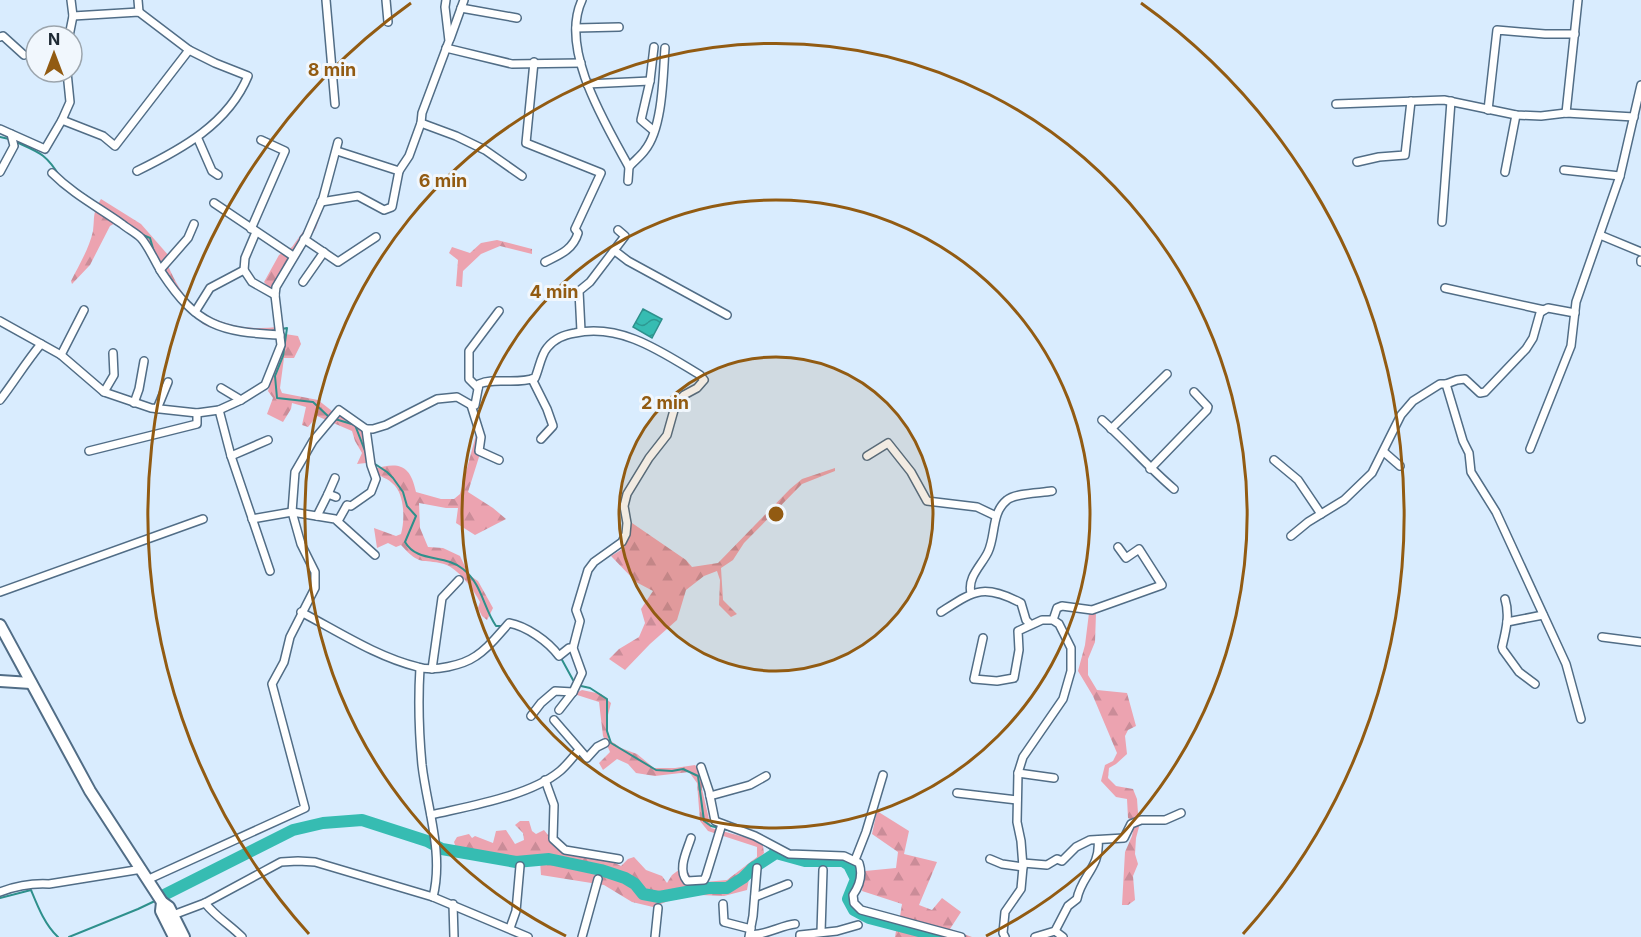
<svg xmlns="http://www.w3.org/2000/svg" width="1641" height="937" font-family="Inter,sans-serif">
<style>
.forest{fill:url(#forest-firs)}
.water{fill:url(#water-waves);stroke:#2e908c;stroke-width:1.5}
.lines{fill:none;stroke-linecap:round;stroke-linejoin:round}
.stream{stroke:#2e908c;stroke-width:2}
.river{stroke:#36bcb2;stroke-width:12}
.street-casing{stroke:#516d86;stroke-width:10}
.secondary-casing{stroke:#516d86;stroke-width:14}
.street{stroke:#fff;stroke-width:7}
.secondary{stroke:#fff;stroke-width:10}
.ring{fill:none;stroke:#925b12;stroke-width:3}
.centre{fill:#925b12;stroke:#f1f7fd;stroke-width:3}
.ring-label{font-size:18px;text-anchor:middle;font-weight:bold;fill:#925b12;stroke:#f1f7fd;stroke-width:6;stroke-linejoin:round;paint-order:stroke}
</style>
<defs>
<pattern id="forest-firs" width="22" height="20" patternUnits="userSpaceOnUse" patternTransform="scale(1.5)"><rect width="22" height="20" fill="#eca3b0"/><path d="M5 1l3.5 6h-7zM16 11l3.5 6h-7z" fill="#ca8c98"/></pattern>
<pattern id="water-waves" width="16" height="10" patternUnits="userSpaceOnUse" patternTransform="scale(1.5)"><rect width="16" height="10" fill="#36bcb2"/><path d="M0 5q4-4 8 0t8 0" fill="none" stroke="#2d9992"/></pattern>
</defs>
<rect width="100%" height="100%" fill="#d9ecfe"/>
<g class="forest">
<path d="M 101,199 L 141,224 L 169,256 L 166,261 C 172,275 179,290 190,302 C 211,324 247,331 277,327 L 277,339 C 256,336 232,336 212,328 C 202,325 197,319 190,311 C 168,290 156,274 149,244 L 117,222 L 110,226 L 90,265 L 72,284 L 71,281 C 79,265 89,249 93,231 C 95,215 92,215 101,199 Z"/>
<polygon points="317,203 324,205 316,228 287,275 277,278 270,289 264,282 279,255 292,247 307,226"/>
<polygon points="497,240 532,249 532,254 500,246 481,254 463,271 462,287 456,286 458,260 449,253 452,247 470,253 481,243"/>
<polygon points="285,334 298,336 301,344 294,358 284,358 280,388 282,393 318,400 332,411 351,418 365,433 366,463 357,464 362,453 355,441 352,431 317,416 308,427 302,425 306,407 292,403 291,409 283,422 267,414 273,398 268,391 279,356 280,338"/>
<path d="M 469,409 L 474,410 L 484,441 L 468,492 L 493,508 L 506,519 L 475,535 L 456,523 L 458,508 L 446,508 L 419,503 L 420,528 L 428,547 L 443,548 L 460,556 L 469,575 L 478,581 L 493,608 L 487,620 L 482,616 L 478,608 L 480,602 C 474,590 458,568 444,564 C 421,558 421,567 401,545 L 396,547 L 388,543 L 377,548 L 374,528 L 396,536 L 401,534 C 405,520 405,493 392,483 C 385,476 381,479 373,469 C 399,462 410,464 416,492 L 441,499 L 454,499 L 460,494 L 476,435 Z"/>
<polygon points="835,468 835,471 802,484 744,543 733,560 721,568 723,600 737,614 731,617 719,605 720,580 717,571 704,576 686,590 677,620 650,644 625,670 609,659 619,649 639,637 645,623 641,609 653,591 636,582 611,556 624,548 632,523 686,560 692,567 718,563 790,489 802,479"/>
<polygon points="1089,613 1096,613 1095,642 1088,659 1088,675 1097,690 1127,693 1136,726 1128,730 1125,736 1127,754 1116,764 1109,768 1108,778 1116,786 1133,789 1137,799 1139,827 1136,838 1135,854 1138,864 1133,876 1135,900 1128,905 1122,905 1125,852 1132,836 1135,821 1128,818 1127,799 1116,797 1101,781 1105,765 1113,761 1117,753 1093,696 1078,671 1085,645"/>
<polygon points="582,690 601,694 611,703 608,715 608,739 621,748 637,754 654,768 675,768 695,765 704,775 702,789 711,828 755,840 763,846 764,853 751,868 747,890 724,896 700,895 676,898 653,907 632,902 604,885 541,875 540,861 562,862 578,871 597,869 602,876 631,878 634,890 632,877 612,874 610,869 603,869 548,858 501,858 479,852 470,854 457,851 454,842 457,837 469,834 472,838 475,836 493,843 496,831 506,830 515,844 524,840 523,833 515,825 520,821 529,821 532,831 536,834 544,830 548,835 552,832 563,849 607,859 621,866 628,859 634,857 646,870 662,876 667,883 672,875 684,866 691,877 698,878 701,876 708,879 705,882 727,880 757,857 757,847 708,831 700,821 697,783 689,772 655,776 636,773 628,764 617,759 603,770 599,763 610,752 603,736 599,702 574,694"/>
<polygon points="877,811 909,831 904,854 937,862 919,905 932,910 942,898 961,912 950,929 972,937 895,937 896,931 875,924 882,918 899,923 902,904 862,891 865,871 896,868 898,852 872,834"/>
</g>
<polygon class="water" points="643,309 662,319 652,338 633,327"/>
<g class="lines">
<g class="stream">
<polyline points="0,137 9,139"/>
<path d="M 14,141 C 38,152 46,153 60,177"/>
<polyline points="72,186 99,205"/>
<polyline points="143,235 150,238 154,252"/>
<polyline points="164,269 173,282"/>
<polyline points="271,331 287,328 283,356 275,376 277,398 313,402 329,417"/>
<polyline points="335,419 355,425 367,456"/>
<path d="M 372,462 L 387,472 L 393,478 L 403,492 L 407,506 L 416,516 L 405,542 C 417,563 445,554 463,569 C 482,584 483,607 496,626 L 504,626"/>
<polyline points="561,658 573,680"/>
<polyline points="581,686 590,688 607,699 607,731 611,743 656,770 672,771 683,769 698,776 704,821 711,826 732,831"/>
<polyline points="762,843 776,853"/>
<path d="M 0,898 L 31,890 C 38,907 45,925 58,937"/>
<polyline points="69,937 138,909 157,900"/>
</g>
<polyline class="river" points="164,895 293,830 323,823 362,820 427,841 442,849 516,862 549,859 601,870 625,878 635,884 643,894 659,897 708,888 727,888 743,878 753,868 776,853 805,861 843,861 849,865 856,879 848,899 854,910 869,918 942,937"/>
<defs>
<g id="street">
<polyline points="138,0 139,12"/>
<polyline points="326,0 335,104"/>
<polyline points="386,0 388,22"/>
<path d="M 582,0 C 559,49 605,123 629,167"/>
<polyline points="461,8 517,18"/>
<polyline points="576,28 619,27"/>
<polyline points="69,36 73,16 71,0"/>
<polyline points="0,37 3,36 24,55"/>
<polyline points="450,39 464,0"/>
<polyline points="654,47 650,81 641,120 654,131"/>
<polyline points="446,48 512,64 581,63"/>
<path d="M 534,62 L 526,143 L 601,173 L 575,229 L 578,233 C 573,250 559,255 545,262"/>
<polyline points="587,84 650,81"/>
<polyline points="1336,104 1444,100 1516,115 1541,116 1566,113 1634,117"/>
<polyline points="1488,110 1497,30 1545,34 1575,34"/>
<polyline points="1566,113 1578,0"/>
<polyline points="62,120 70,102 67,72"/>
<polyline points="421,123 422,113 449,41 445,7 446,0"/>
<polyline points="0,129 45,149 62,120 103,136 115,146 189,50 139,12 73,16"/>
<polyline points="198,139 212,171 218,175"/>
<polyline points="337,151 399,171 409,156 421,123 456,136 485,150 522,176"/>
<polyline points="1357,162 1379,157 1405,155 1411,101"/>
<polyline points="1564,170 1620,176"/>
<path d="M 137,171 C 182,149 228,124 248,76 L 215,63 L 189,50"/>
<polyline points="0,172 14,146 11,134"/>
<polyline points="1505,172 1516,115"/>
<path d="M 52,173 C 73,194 98,207 122,224 C 128,229 136,233 141,238 C 149,247 155,262 162,273 C 197,326 220,332 280,335"/>
<path d="M 628,181 L 629,167 C 634,161 641,156 645,150 C 663,128 663,75 665,48"/>
<polyline points="321,202 358,196 384,210 392,207 399,171"/>
<polyline points="214,203 293,256"/>
<polyline points="1442,222 1451,101"/>
<polyline points="251,229 285,151 261,140"/>
<polyline points="1600,235 1641,252"/>
<polyline points="304,239 338,262 376,237"/>
<polyline points="615,251 628,261 727,315"/>
<polyline points="1641,260 1641,262"/>
<polyline points="160,270 188,238 194,224"/>
<polyline points="244,270 245,258 256,232"/>
<polyline points="303,282 324,252"/>
<polyline points="1445,288 1544,310"/>
<polyline points="195,312 210,288 244,270 252,282 275,295"/>
<polyline points="0,321 61,355 104,392 151,408 197,413 219,410 241,400 265,385 281,345 275,295 276,287 307,235 323,198 338,142"/>
<polyline points="581,331 579,291 590,282 625,236 618,230"/>
<polyline points="61,355 84,310"/>
<polyline points="532,379 547,409 553,426 541,439"/>
<polyline points="1446,384 1457,380 1465,379 1480,393 1485,392 1526,349 1533,338 1540,313 1544,310 1548,308 1575,313"/>
<polyline points="221,388 241,400"/>
<polyline points="478,388 469,379 469,351 499,311"/>
<polyline points="104,392 114,375 113,353"/>
<path d="M 0,400 C 14,382 26,362 41,344"/>
<polyline points="134,403 139,389 144,361"/>
<polyline points="471,405 481,437 479,451 499,460"/>
<polyline points="157,409 168,382"/>
<polyline points="219,410 231,456 270,571"/>
<path d="M 1102,420 C 1127,442 1148,467 1174,489"/>
<polyline points="1111,429 1167,374"/>
<polyline points="1530,449 1571,346 1576,302 1620,176 1641,85"/>
<polyline points="89,451 197,424 197,413"/>
<polyline points="1384,452 1400,466"/>
<polyline points="231,456 268,440"/>
<polyline points="867,456 888,443 911,472 927,501 977,507 996,516"/>
<polyline points="1274,460 1298,480 1321,514"/>
<polyline points="1150,469 1207,410 1208,407 1194,392"/>
<polyline points="328,494 335,478"/>
<polyline points="317,516 328,494 336,497"/>
<polyline points="252,519 292,512 335,519 375,555"/>
<polyline points="338,521 347,505 351,506 371,492 376,479 371,465 366,429"/>
<polyline points="1291,536 1308,522 1344,500 1372,473 1401,415 1413,401 1440,384 1446,384 1463,441 1469,453 1471,472 1496,512 1566,664 1581,719"/>
<polyline points="0,592 203,519"/>
<path d="M 971,593 C 967,577 982,565 988,552 C 996,535 991,513 1007,500 C 1015,493 1041,493 1052,491"/>
<path d="M 1505,599 C 1510,615 1506,630 1502,647 L 1503,650 L 1519,672 L 1535,684"/>
<path d="M 301,612 C 339,632 377,657 418,667 C 434,672 463,665 476,656 C 489,648 499,634 509,623 C 526,626 548,641 559,656 L 569,648 L 573,648"/>
<path d="M 941,612 C 974,591 983,583 1021,603 L 1026,620 L 1030,624"/>
<polyline points="1053,620 1057,608 1062,606 1092,610 1162,585 1139,549 1126,558 1118,547"/>
<polyline points="1507,622 1543,615"/>
<polyline points="1602,637 1641,642"/>
<polyline points="983,638 974,679 997,681 1014,678 1019,650 1018,631 1042,620 1053,620 1059,624 1071,648 1071,671 1063,699 1023,757 1018,773 1017,822 1021,841 1023,867 1021,889 1005,912 1003,933 1005,937"/>
<path d="M 420,668 C 418,700 419,733 422,765 C 427,808 444,853 433,897"/>
<polyline points="432,669 442,598 459,580"/>
<polyline points="531,716 541,703 555,691 573,692"/>
<polyline points="554,720 587,758 597,747 605,743"/>
<path d="M 701,767 L 709,791 L 715,821 L 755,836 L 789,854 L 844,856 L 859,863 C 863,875 860,885 853,895 L 854,903 L 861,910 L 961,937"/>
<polyline points="1018,773 1054,778"/>
<polyline points="545,780 554,805 553,839 565,850 619,859"/>
<polyline points="957,793 1017,800"/>
<polyline points="710,796 750,785 766,776"/>
<path d="M 431,815 C 469,806 530,796 560,771 C 567,765 573,757 579,750"/>
<path d="M 691,838 C 687,851 677,869 687,881 L 704,880 L 706,876 L 722,824"/>
<polyline points="990,859 1002,864 1023,867"/>
<polyline points="855,860 866,832 883,775"/>
<polyline points="1023,863 1047,865 1057,859 1062,861 1076,847 1090,840 1124,838 1131,824 1141,820 1165,820 1181,813"/>
<path d="M 149,879 L 305,808 L 272,684 L 284,662 L 290,637 L 315,588 L 315,572 L 301,544 L 292,512 L 295,472 L 313,441 L 339,410 L 366,429 L 373,429 L 386,425 L 437,399 L 457,397 L 471,405 L 475,405 L 479,384 C 495,377 515,385 535,378 C 539,369 541,355 547,348 C 555,338 564,335 575,333 C 622,323 663,353 700,375 L 704,380 L 697,388 L 684,395 L 676,403 L 667,435 L 649,458 L 627,494 L 624,506 L 627,523 L 626,534 L 622,542 L 594,562 L 588,570 L 576,610 L 580,621 L 573,648 L 582,673 L 573,692 L 559,710"/>
<path d="M 0,892 C 16,886 32,883 49,884 L 142,869"/>
<polyline points="755,897 788,884"/>
<path d="M 205,903 C 216,917 229,924 242,937"/>
<polyline points="453,904 454,937"/>
<polyline points="723,904 724,922 751,929"/>
<polyline points="173,915 205,903 281,862 298,861 315,862 433,897 528,937"/>
<polyline points="510,928 516,911 520,866"/>
<polyline points="1055,931 1063,937"/>
<polyline points="821,932 823,870"/>
<path d="M 750,934 C 762,937 782,925 795,924"/>
<polyline points="582,937 598,879"/>
<polyline points="655,937 658,908"/>
<polyline points="749,937 753,916 757,868"/>
<polyline points="800,937 800,935 837,931 858,925"/>
<path d="M 1035,937 L 1055,931 L 1068,906 L 1077,899 C 1081,876 1101,867 1098,840"/>
</g>
<g id="secondary">
<polyline points="0,625 90,791 162,902 169,907 184,937"/>
<polyline points="0,681 31,683"/>
<polyline points="162,902 161,911 174,937"/>
</g>
</defs>
<use href="#street" class="street-casing"/>
<use href="#secondary" class="secondary-casing"/>
<use href="#street" class="street"/>
<use href="#secondary" class="secondary"/>
</g>
<circle cx="776" cy="514" r="157" fill="#925b12" fill-opacity=".12"/>
<g class="ring">
<circle cx="776" cy="514" r="157"/>
<circle cx="776" cy="514" r="314"/>
<path d="M566 936A471 471 0 1 1 986 936"/>
<path d="M309 934A628 628 0 0 1 411 3M1141 3A628 628 0 0 1 1243 934"/>
</g>
<circle cx="776" cy="514" r="9" class="centre"/>
<g class="ring-label">
<text x="332" y="76">8 min</text>
<text x="443" y="187">6 min</text>
<text x="554" y="298">4 min</text>
<text x="665" y="409">2 min</text>
</g>
<g transform="translate(54 54)"><circle r="28" fill="#f1f7fd" stroke="#9ca5ad" stroke-width="1.5"/>
<path d="M0-4.5L10 22L0 15L-10 22Z" fill="#925b12"/>
<text y="-9" font-size="16" font-weight="bold" text-anchor="middle" fill="#1d2934">N</text>
</g>
</svg>
